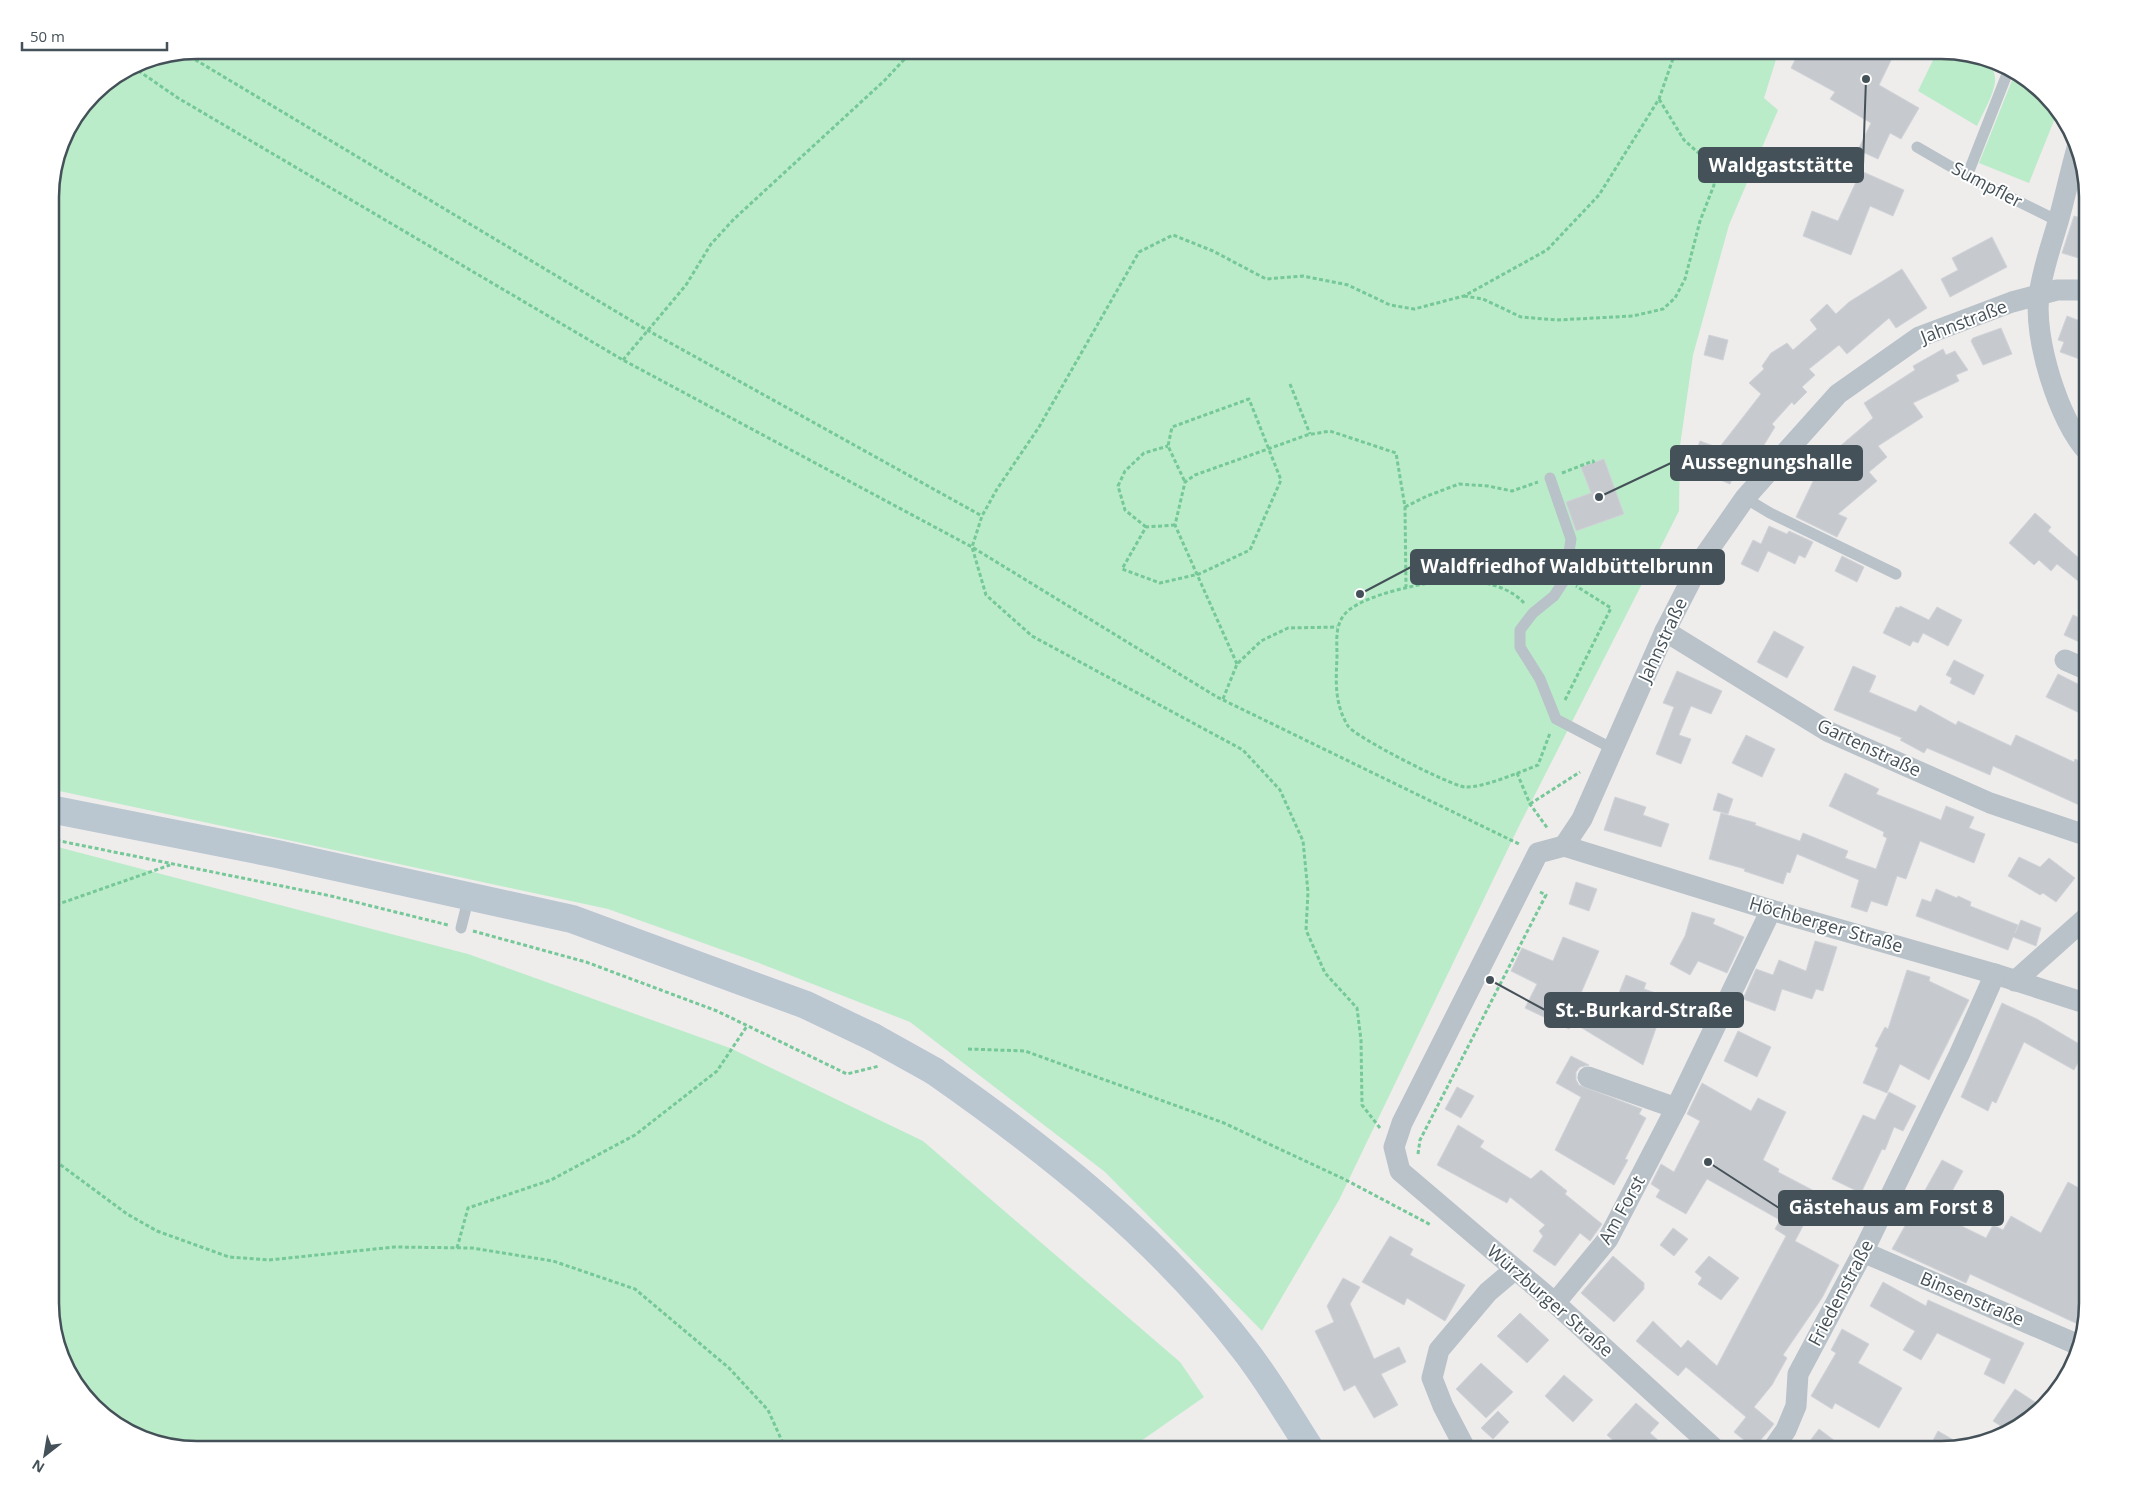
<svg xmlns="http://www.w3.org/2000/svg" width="2138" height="1500" font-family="'Open Sans',sans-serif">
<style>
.green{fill:#bbecc9}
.building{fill:#c6cacf;stroke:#d0d3d8}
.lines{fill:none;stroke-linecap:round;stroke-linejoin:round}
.path{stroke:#75c897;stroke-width:3;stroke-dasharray:4 2.5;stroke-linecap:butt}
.lane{stroke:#b8c2c8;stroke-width:11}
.street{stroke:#b8c2c8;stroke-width:21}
.secondary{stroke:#bac6d0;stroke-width:28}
.secondary-bridge{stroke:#bac6d0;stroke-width:28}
.labels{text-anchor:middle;stroke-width:4;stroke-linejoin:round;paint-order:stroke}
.street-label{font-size:18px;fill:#455158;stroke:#fff}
.rim{fill:none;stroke:#455158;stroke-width:2.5}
.leader{fill:none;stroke:#455158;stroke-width:2}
.callout-dot{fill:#455158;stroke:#fff;stroke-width:2}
.callout{fill:#455158;stroke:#455158;stroke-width:2}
.callout-label{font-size:19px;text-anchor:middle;font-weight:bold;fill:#fff}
</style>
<rect width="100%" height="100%" fill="#efecec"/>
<g class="green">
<polygon points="197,50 1779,50 1764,98 1778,110 1729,225 1693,355 1680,446 1679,511 1519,826 1339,1200 1262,1331 1105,1172 910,1022 759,963 608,909 50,789 50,188 61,140 93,93 141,61"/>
<path d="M 1923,50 C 1942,50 1999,51 1995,82 C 1993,96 1983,113 1977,126 L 1918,91 L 1934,58 Z"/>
<polygon points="2015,73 2030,80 2057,113 2029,183 1979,163"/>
<polygon points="50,845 468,954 730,1048 923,1141 1180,1362 1204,1397 1128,1450 197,1450 150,1442 108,1420 65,1368 50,1312"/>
</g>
<g class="building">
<polygon points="1800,50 1896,50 1879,85 1919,108 1901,139 1890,133 1878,159 1858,150 1871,123 1830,99 1835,92 1791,68"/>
<polygon points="1861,171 1904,190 1893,216 1870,206 1851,255 1803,236 1812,211 1838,221"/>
<polygon points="2074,216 2088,220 2088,261 2062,253"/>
<polygon points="1992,237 2007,267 1950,297 1941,279 1958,270 1952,258"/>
<polygon points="1902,269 1927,308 1896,328 1889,318 1847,354 1839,345 1809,369 1815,375 1802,387 1807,392 1794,405 1792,402 1772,424 1775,427 1756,458 1744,450 1730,484 1690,467 1700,441 1719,448 1761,394 1749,383 1764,369 1762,366 1771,353 1787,343 1793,350 1817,329 1810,320 1827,304 1836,314 1849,302"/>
<polygon points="2067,316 2088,324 2088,362 2060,352 2064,342 2058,340"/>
<polygon points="2001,328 2012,354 1983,365 1971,341 1973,338"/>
<polygon points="1709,335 1728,340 1723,360 1704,355"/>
<polygon points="1943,349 1946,355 1955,351 1968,370 1956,375 1959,381 1913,403 1923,417 1878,446 1887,457 1869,472 1877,481 1838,514 1847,518 1837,537 1796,517 1817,473 1807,462 1818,451 1825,459 1873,418 1864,403 1915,370 1913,366"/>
<polygon points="1604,459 1624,514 1576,531 1566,502 1591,493 1581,467"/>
<polygon points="2035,513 2051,527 2048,531 2088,566 2088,589 2057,564 2051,571 2039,560 2034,565 2009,543"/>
<polygon points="1769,526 1787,534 1789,531 1813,542 1805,558 1799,555 1795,564 1768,551 1758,572 1741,564 1753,540 1761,544"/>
<polygon points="1842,556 1864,567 1857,582 1835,571"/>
<polygon points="1900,606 1929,620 1937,607 1962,620 1948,646 1923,633 1918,643 1913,641 1910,646 1883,633 1896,607 1899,608"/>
<polygon points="2073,615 2088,622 2088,646 2064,635"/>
<polygon points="1774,631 1804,647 1787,678 1757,662"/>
<polygon points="1954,660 1984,675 1974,695 1950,683 1952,678 1946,675"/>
<polygon points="1853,666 1876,676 1869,692 1916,712 1920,705 1956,725 1958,721 2011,746 2016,735 2074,762 2075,759 2088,765 2088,809 1993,766 1990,775 1927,748 1924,753 1900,740 1902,738 1834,710"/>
<polygon points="1677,671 1722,691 1711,714 1691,706 1679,735 1691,739 1681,764 1656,754 1674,707 1663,703"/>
<polygon points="2058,674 2088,689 2088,717 2046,697"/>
<polygon points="1746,735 1775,749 1762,777 1732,763"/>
<polygon points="1845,773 1879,789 1876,794 1941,820 1946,806 1974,817 1969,828 1985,834 1974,863 1920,841 1906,879 1897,876 1887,906 1871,901 1867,912 1851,907 1859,880 1797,854 1790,873 1787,872 1783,884 1744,871 1745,869 1709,859 1721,813 1756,823 1755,825 1800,841 1803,833 1848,851 1845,858 1876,869 1887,838 1883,836 1884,832 1829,806"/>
<polygon points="1718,793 1733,799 1728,814 1713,810"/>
<polygon points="1615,797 1646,807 1643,815 1669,824 1661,847 1604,830"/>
<polygon points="2019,857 2040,867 2049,858 2075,878 2056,902 2043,893 2040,895 2008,876"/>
<polygon points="1576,882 1597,889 1589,911 1569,904"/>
<polygon points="1936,889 1957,898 1958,896 1971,902 1970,906 2018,925 2015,933 2021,920 2041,928 2036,946 2013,937 2008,950 1916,916 1922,899 1931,902"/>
<polygon points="1692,912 1715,919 1713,924 1744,937 1727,973 1698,961 1690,975 1670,964 1685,936"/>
<polygon points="1563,937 1599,951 1578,1000 1582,1002 1578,1010 1606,1026 1626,975 1646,983 1644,989 1667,997 1643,1065 1572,1022 1569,1029 1525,1008 1537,984 1511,971 1522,948 1553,961"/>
<polygon points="1815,941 1837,947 1823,991 1816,989 1812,999 1782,989 1775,1011 1743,999 1756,969 1773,975 1779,960 1806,971"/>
<polygon points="1907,970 1930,977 1929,981 1969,1000 1929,1080 1900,1064 1887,1093 1863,1083 1878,1048 1875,1046 1885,1027 1888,1029"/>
<polygon points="2002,1003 2037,1019 2086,1048 2074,1070 2024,1042 1996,1103 1992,1101 1988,1111 1961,1097"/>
<polygon points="1738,1031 1771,1047 1757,1077 1724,1061"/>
<polygon points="1571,1056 1589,1065 1580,1067 1576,1072 1576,1080 1579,1085 1642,1109 1639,1114 1646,1118 1625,1159 1628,1160 1614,1185 1555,1150 1581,1097 1556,1083"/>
<polygon points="1702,1083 1751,1111 1758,1098 1786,1112 1763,1160 1779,1169 1778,1172 1820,1194 1795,1241 1839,1265 1822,1298 1783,1355 1787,1358 1772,1385 1754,1407 1774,1424 1754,1448 1734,1432 1746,1417 1686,1367 1678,1376 1636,1341 1653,1321 1681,1348 1688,1340 1717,1366 1786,1236 1775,1229 1780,1220 1707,1179 1686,1214 1656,1197 1660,1190 1651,1184 1661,1164 1674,1172 1700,1121 1687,1114"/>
<polygon points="1457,1087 1474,1096 1461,1118 1445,1109"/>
<polygon points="1889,1092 1916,1106 1903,1131 1894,1127 1885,1150 1882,1149 1861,1193 1832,1179 1863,1115 1875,1120"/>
<polygon points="1458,1125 1484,1141 1480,1147 1531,1179 1541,1170 1567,1191 1565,1194 1602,1224 1590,1241 1580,1233 1555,1266 1533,1251 1543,1236 1539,1231 1545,1225 1510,1197 1507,1203 1437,1165"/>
<polygon points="1942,1160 1963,1171 1939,1215 1986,1238 1993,1225 2003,1230 2011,1216 2041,1233 2068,1182 2088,1193 2088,1303 2084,1327 1970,1274 1966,1283 1892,1249"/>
<polygon points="1673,1228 1688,1239 1674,1256 1660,1245"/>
<polygon points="1390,1236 1413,1249 1410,1255 1465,1285 1445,1321 1407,1298 1404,1305 1362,1282"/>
<polygon points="1613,1256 1644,1283 1644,1289 1614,1322 1581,1293"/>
<polygon points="1709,1256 1739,1278 1721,1300 1698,1284 1702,1278 1695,1272"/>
<polygon points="1343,1278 1360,1287 1350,1304 1374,1359 1399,1347 1406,1362 1381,1374 1398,1405 1374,1418 1355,1385 1344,1391 1315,1331 1334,1322 1327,1306"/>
<polygon points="1883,1282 1926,1306 1928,1300 2024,1343 2004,1384 1984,1374 1991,1359 1937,1333 1921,1360 1903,1350 1915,1331 1870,1306"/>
<polygon points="1520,1313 1549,1340 1527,1363 1497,1336"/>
<polygon points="1842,1329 1869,1344 1858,1363 1902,1388 1879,1428 1835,1403 1832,1409 1811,1396 1836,1353 1831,1350"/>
<polygon points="1481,1363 1513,1392 1486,1418 1456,1389"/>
<polygon points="1564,1375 1593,1400 1573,1422 1545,1396"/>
<polygon points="2015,1389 2041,1406 2010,1432 1993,1421"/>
<polygon points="1636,1403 1659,1423 1650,1433 1669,1450 1624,1450 1607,1435"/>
<polygon points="1498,1411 1509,1422 1493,1439 1481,1428"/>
<polygon points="1819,1429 1847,1450 1803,1450"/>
<polygon points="1938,1431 1962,1445 1941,1450 1928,1450"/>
</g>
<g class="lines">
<g class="path">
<polyline points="184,53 647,330 982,516"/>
<polyline points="133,67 178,98 623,360 972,547 1217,697 1521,845"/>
<polyline points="1464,296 1483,299 1521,317 1557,320 1633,316 1663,309 1675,298 1685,279 1700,221 1714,185 1712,165 1684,140 1659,99"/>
<polyline points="623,360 686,285 711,244 734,219 885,80 913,50"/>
<polyline points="1290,384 1310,434"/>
<polyline points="1562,473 1593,461 1594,463"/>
<polyline points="1405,507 1427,496 1459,484 1488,486 1512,491 1538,482"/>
<polyline points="1175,525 1146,527 1122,569 1160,583 1199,574 1250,550 1281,480 1249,399 1172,427 1168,446 1185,482"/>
<polyline points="1146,527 1125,510 1118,486 1125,471 1144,453 1168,446"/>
<path d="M 1524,603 C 1504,581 1462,577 1435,582 C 1411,586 1368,595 1349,610 C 1334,622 1337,640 1337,656 C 1336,681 1334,703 1348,726 C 1355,737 1451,786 1465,787 C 1483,788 1520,772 1538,765 L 1550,733"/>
<polyline points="1237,664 1175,525 1185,482 1195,475 1307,435 1330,431 1396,453 1405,507 1406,587"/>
<polyline points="1223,699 1237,664 1261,641 1288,628 1337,627"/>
<polyline points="1565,700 1611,608 1576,586"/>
<polyline points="1517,773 1530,804 1548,829"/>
<polyline points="1530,804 1580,772"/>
<polyline points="50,839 331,896 448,925"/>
<polyline points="50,907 170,865"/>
<polyline points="473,931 586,962 717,1011 847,1074 879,1066"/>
<polyline points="968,1049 1025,1051 1224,1123 1344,1179 1431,1225"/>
<polyline points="1380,1128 1362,1105 1361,1040 1357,1008 1325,973 1306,930 1308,892 1303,841 1280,790 1243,750 1032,636 986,595 972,547 982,516 997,489 1039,427 1139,252 1173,235 1213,251 1266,279 1303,276 1348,285 1390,305 1414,309 1464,296 1547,250 1599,195 1659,99 1676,50"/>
<polyline points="1418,1154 1420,1140 1546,895 1540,892"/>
<polyline points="50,1157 127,1214 157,1231 229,1257 269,1260 394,1247 472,1248 553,1261 635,1289 729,1368 768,1410 782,1441 778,1450"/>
<polyline points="457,1248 468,1208 551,1180 635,1135 717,1071 747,1026"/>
</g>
<g class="lane">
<polyline points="1917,147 1967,176 2058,221"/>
<polyline points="1967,176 2009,69"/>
<polyline points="1550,478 1571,539 1565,579 1554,596 1533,613 1520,630 1520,647 1540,679 1556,719 1615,750"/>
<polyline points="1745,498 1770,513 1896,574"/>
<polyline points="461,928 469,896"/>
</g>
<g class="street">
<path d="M 2077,148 C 2070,173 2065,197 2058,222 C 2051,246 2042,271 2039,296 C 2033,337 2059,422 2088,452"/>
<polyline points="1665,631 1829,732 1990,803 2088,836"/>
<polyline points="2065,660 2088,670"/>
<polyline points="1564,846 1582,819 1665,631 1701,561 1745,498 1838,394 1919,337 2012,302 2057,290 2088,290"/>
<polyline points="1564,846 1538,853 1402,1123 1394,1147 1400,1171 1555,1303 1716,1450"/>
<polyline points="1564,846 1771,910 1995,974 2088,1004"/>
<polyline points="2015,981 2088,916"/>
<polyline points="1588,1077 1676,1108"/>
<polyline points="1863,1252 2081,1346"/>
<polyline points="1555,1303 1608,1239 1676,1108 1771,910"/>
<polyline points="1466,1450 1443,1406 1432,1378 1439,1350 1488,1292 1514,1270"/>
<polyline points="1772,1450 1786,1430 1796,1406 1798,1374 1863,1252 1959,1055 1995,974"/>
</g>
<g class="secondary">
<polyline points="50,809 277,854 572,919 806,1005 873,1037"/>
<path d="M 934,1071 C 1047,1150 1159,1238 1244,1349 C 1269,1381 1289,1416 1311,1450"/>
</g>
<polyline class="secondary-bridge" points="873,1037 934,1071"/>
</g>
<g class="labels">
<g class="street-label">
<text transform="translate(1987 185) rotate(28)" y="6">Sumpfler</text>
<text transform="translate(1964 322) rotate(-21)" y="6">Jahnstraße</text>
<text transform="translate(1663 640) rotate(-65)" y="6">Jahnstraße</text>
<text transform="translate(1869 748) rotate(25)" y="6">Gartenstraße</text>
<text transform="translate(1826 925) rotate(16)" y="6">Höchberger Straße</text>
<text transform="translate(1622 1210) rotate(-61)" y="6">Am Forst</text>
<text transform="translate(1841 1293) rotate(-62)" y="6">Friedenstraße</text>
<text transform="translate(1972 1299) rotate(23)" y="6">Binsenstraße</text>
<text transform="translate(1550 1301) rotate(41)" y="6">Würzburger Straße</text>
</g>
</g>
<path d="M0 0H2138V1500H0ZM197 59H1941A138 138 0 0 1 2079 197V1303A138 138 0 0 1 1941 1441H197A138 138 0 0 1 59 1303V197A138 138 0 0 1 197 59Z" fill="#fff" fill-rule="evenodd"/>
<path class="rim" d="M197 59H1941A138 138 0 0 1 2079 197V1303A138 138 0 0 1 1941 1441H197A138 138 0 0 1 59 1303V197A138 138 0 0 1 197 59Z"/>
<path class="leader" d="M1866 79L1863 165M1599 497L1671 463M1360 594L1411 567M1490 980L1545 1010M1708 1162L1779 1208"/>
<g class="callout-dot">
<circle cx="1866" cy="79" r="5"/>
<circle cx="1599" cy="497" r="5"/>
<circle cx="1360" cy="594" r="5"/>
<circle cx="1490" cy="980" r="5"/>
<circle cx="1708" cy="1162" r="5"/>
</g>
<g class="callout">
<rect x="1699" y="148" width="164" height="34" rx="5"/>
<rect x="1671" y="446" width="191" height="34" rx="5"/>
<rect x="1411" y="550" width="313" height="34" rx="5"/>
<rect x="1545" y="993" width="198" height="34" rx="5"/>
<rect x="1779" y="1191" width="224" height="34" rx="5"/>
</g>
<g class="callout-label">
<text x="1781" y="172">Waldgaststätte</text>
<text x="1767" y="469">Aussegnungshalle</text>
<text x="1567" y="573">Waldfriedhof Waldbüttelbrunn</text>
<text x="1644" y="1017">St.-Burkard-Straße</text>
<text x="1891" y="1214">Gästehaus am Forst 8</text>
</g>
<g transform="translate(45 1455) rotate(211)" stroke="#ffffff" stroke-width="4" paint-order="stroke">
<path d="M0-4L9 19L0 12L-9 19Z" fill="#455158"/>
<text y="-8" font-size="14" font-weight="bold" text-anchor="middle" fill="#455158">N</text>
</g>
<path d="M22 42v8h145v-8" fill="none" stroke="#455158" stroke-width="2.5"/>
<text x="30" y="42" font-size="15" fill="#455158" stroke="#ffffff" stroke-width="4" paint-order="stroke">50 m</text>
</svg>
